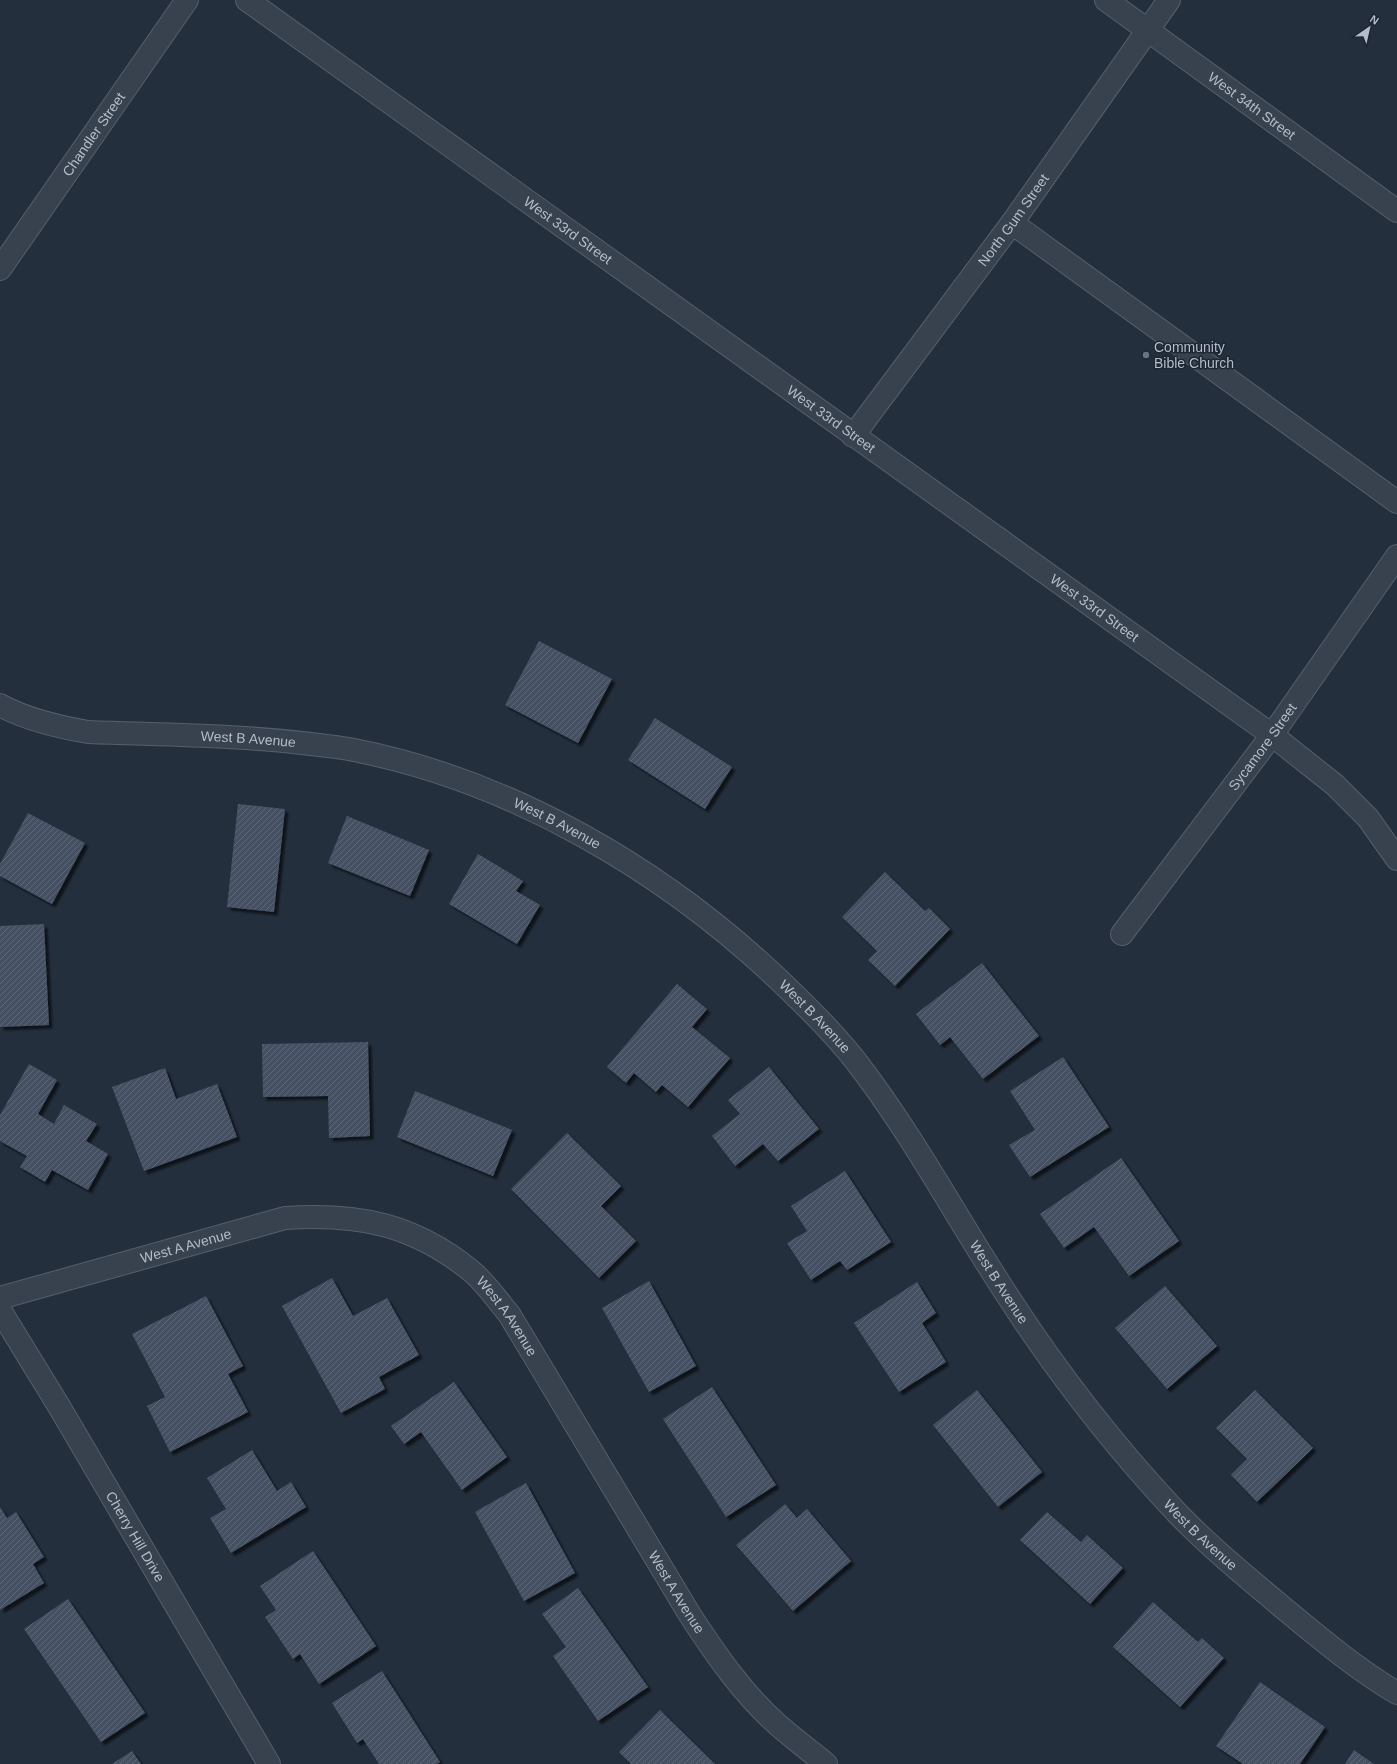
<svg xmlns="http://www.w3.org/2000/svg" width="1397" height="1764" font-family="Helvetica,sans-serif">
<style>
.building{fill:url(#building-hatch);filter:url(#shadow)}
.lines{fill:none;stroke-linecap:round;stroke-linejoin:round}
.minor-casing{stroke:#565f6c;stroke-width:24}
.minor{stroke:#38414e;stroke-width:22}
.worship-dot{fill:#6b7280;stroke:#1d2633;stroke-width:1.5}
.labels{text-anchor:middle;stroke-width:3;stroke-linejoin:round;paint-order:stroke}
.street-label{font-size:14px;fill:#b4bcc9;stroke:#1d2633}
.poi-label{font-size:14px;fill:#b4bcc9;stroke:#1d2633;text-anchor:start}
</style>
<defs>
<pattern id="building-hatch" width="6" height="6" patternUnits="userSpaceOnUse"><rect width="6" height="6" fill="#455162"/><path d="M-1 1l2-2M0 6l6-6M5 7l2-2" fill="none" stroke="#5d6877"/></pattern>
<filter id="shadow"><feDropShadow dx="3.5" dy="3.5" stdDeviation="1" flood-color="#0009"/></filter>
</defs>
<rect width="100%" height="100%" fill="#242f3e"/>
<g class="building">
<polygon points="539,641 612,679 578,743 505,705"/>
<polygon points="655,718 732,767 705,809 628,760"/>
<polygon points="238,804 285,809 274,912 227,907"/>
<polygon points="28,813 85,843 52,904 0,876 0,864"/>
<polygon points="347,816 429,850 410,896 328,863"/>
<polygon points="478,854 523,881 516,891 540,905 517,944 449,904"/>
<polygon points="885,872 925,911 929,908 950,929 895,986 868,960 877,951 842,917"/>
<polygon points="44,924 49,1025 0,1027 0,926"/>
<polygon points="982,963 1039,1036 983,1079 950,1037 940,1045 916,1014"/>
<polygon points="677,984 707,1009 692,1027 730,1058 688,1107 662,1085 656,1092 634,1073 626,1083 607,1067"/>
<polygon points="368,1042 370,1136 329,1138 328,1096 263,1097 262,1044"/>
<polygon points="1063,1057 1109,1127 1030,1177 1009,1145 1035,1130 1010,1091"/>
<polygon points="29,1064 57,1080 38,1114 54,1124 64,1105 97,1124 86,1141 108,1154 88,1190 52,1170 45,1182 20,1167 27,1156 0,1141 0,1115"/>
<polygon points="769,1067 819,1129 778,1161 763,1144 735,1166 712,1136 740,1114 728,1100"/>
<polygon points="165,1068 176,1099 217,1084 237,1137 144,1171 112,1087"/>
<polygon points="415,1091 512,1130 493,1176 397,1137"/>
<polygon points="567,1133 621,1186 601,1206 636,1241 599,1278 511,1189"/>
<polygon points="1121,1158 1179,1241 1129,1276 1094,1227 1064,1248 1040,1214"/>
<polygon points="845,1171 891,1242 847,1270 840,1261 811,1280 787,1243 807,1231 791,1206"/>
<polygon points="332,1278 353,1316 387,1298 419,1355 379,1377 385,1389 341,1413 282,1306"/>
<polygon points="649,1281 696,1366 649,1392 602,1308"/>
<polygon points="917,1282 936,1313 922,1323 946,1362 899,1392 854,1323"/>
<polygon points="1165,1286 1217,1346 1167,1389 1115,1328"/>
<polygon points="206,1296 243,1366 228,1374 248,1412 170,1452 147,1406 165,1397 132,1334"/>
<polygon points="454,1382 507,1457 462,1490 421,1432 404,1444 391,1426"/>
<polygon points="712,1387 776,1485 726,1517 663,1419"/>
<polygon points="977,1390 1042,1472 998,1507 933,1425"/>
<polygon points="1255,1390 1313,1448 1257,1502 1231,1475 1247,1459 1216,1428"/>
<polygon points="252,1450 277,1491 291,1482 306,1507 231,1553 210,1518 226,1509 207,1478"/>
<polygon points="526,1483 575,1573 524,1601 475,1512"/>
<polygon points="785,1504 797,1518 807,1509 851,1561 793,1611 736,1545"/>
<polygon points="0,1507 7,1518 16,1512 44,1557 33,1564 44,1583 0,1610"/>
<polygon points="1047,1512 1081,1542 1087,1535 1123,1568 1090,1604 1020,1540"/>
<polygon points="313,1551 376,1646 319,1684 300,1654 293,1659 265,1617 276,1610 260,1586"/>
<polygon points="578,1588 648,1687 598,1721 553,1656 566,1647 542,1614"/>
<polygon points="68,1599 145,1713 101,1742 24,1629"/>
<polygon points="1153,1602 1198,1642 1202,1638 1224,1658 1180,1707 1113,1647"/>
<polygon points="382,1671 440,1762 437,1764 379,1764 363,1739 357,1743 332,1703"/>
<polygon points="1260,1682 1325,1727 1300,1764 1243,1764 1216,1746"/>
<polygon points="660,1710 715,1764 631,1764 619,1752"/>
<polygon points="1354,1750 1374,1764 1345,1764"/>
<polygon points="132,1751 141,1764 112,1764"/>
</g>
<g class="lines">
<defs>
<g id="minor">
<path id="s1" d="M 247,0 L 1272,735 L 1335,785 L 1368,818 L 1397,859"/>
<path id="s2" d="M 1106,0 L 1397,211"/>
<polyline points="1012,223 1397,502"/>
<path id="s3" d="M 0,269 L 187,0"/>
<path id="s4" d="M 853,436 L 1012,223 L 1169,0"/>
<path id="s5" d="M 0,705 C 27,720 59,727 88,732 C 163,735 237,735 311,744 C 325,746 340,747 354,750 C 511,781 662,869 778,979 C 805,1005 832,1031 855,1060 C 913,1135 957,1219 1009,1298 C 1059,1375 1115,1447 1178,1514 C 1212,1549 1250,1580 1287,1611 C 1322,1640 1358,1670 1397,1693"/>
<path id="s6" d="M 1122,934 L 1272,735 L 1397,556"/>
<path id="s7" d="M 0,1298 L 285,1218 C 357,1213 413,1224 470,1270 C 485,1282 497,1300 509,1314 L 690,1615 C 716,1655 743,1694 778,1725 C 794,1739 810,1751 826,1764"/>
<path id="s8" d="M 0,1310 L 60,1408 L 269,1764"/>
</g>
</defs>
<use href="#minor" class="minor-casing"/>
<use href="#minor" class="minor"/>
</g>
<circle class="worship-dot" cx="1146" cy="355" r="4"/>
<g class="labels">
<g class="street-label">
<text dy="5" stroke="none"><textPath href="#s2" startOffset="180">West 34th Street</textPath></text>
<text dy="5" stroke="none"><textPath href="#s3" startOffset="164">Chandler Street</textPath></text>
<text dy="5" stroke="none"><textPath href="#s4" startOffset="269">North Gum Street</textPath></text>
<text dy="5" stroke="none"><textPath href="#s1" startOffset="395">West 33rd Street</textPath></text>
<text dy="5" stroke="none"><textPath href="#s1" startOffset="719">West 33rd Street</textPath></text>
<text dy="5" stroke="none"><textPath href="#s1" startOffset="1043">West 33rd Street</textPath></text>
<text dy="5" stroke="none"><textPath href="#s5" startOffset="253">West B Avenue</textPath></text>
<text dy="5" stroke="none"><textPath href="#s6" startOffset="234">Sycamore Street</textPath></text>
<text dy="5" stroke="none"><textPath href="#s5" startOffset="576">West B Avenue</textPath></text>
<text dy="5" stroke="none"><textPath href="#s5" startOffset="900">West B Avenue</textPath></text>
<text dy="5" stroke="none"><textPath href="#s7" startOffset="193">West A Avenue</textPath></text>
<text dy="5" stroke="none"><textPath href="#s5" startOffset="1224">West B Avenue</textPath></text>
<text dy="5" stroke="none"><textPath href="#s7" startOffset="553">West A Avenue</textPath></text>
<text dy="5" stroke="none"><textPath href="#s5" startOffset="1548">West B Avenue</textPath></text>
<text dy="5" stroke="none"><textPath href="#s8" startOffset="264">Cherry Hill Drive</textPath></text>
<text dy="5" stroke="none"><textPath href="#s7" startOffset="877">West A Avenue</textPath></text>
</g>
<g class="poi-label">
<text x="1154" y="352">Community<tspan x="1154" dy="16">Bible Church</tspan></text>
</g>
</g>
<g transform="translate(1369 28) rotate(34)" stroke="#1d2633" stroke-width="3" paint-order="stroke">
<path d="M0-3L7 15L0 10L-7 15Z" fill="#b4bcc9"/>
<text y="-6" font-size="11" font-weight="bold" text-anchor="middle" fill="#b4bcc9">N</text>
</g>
</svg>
